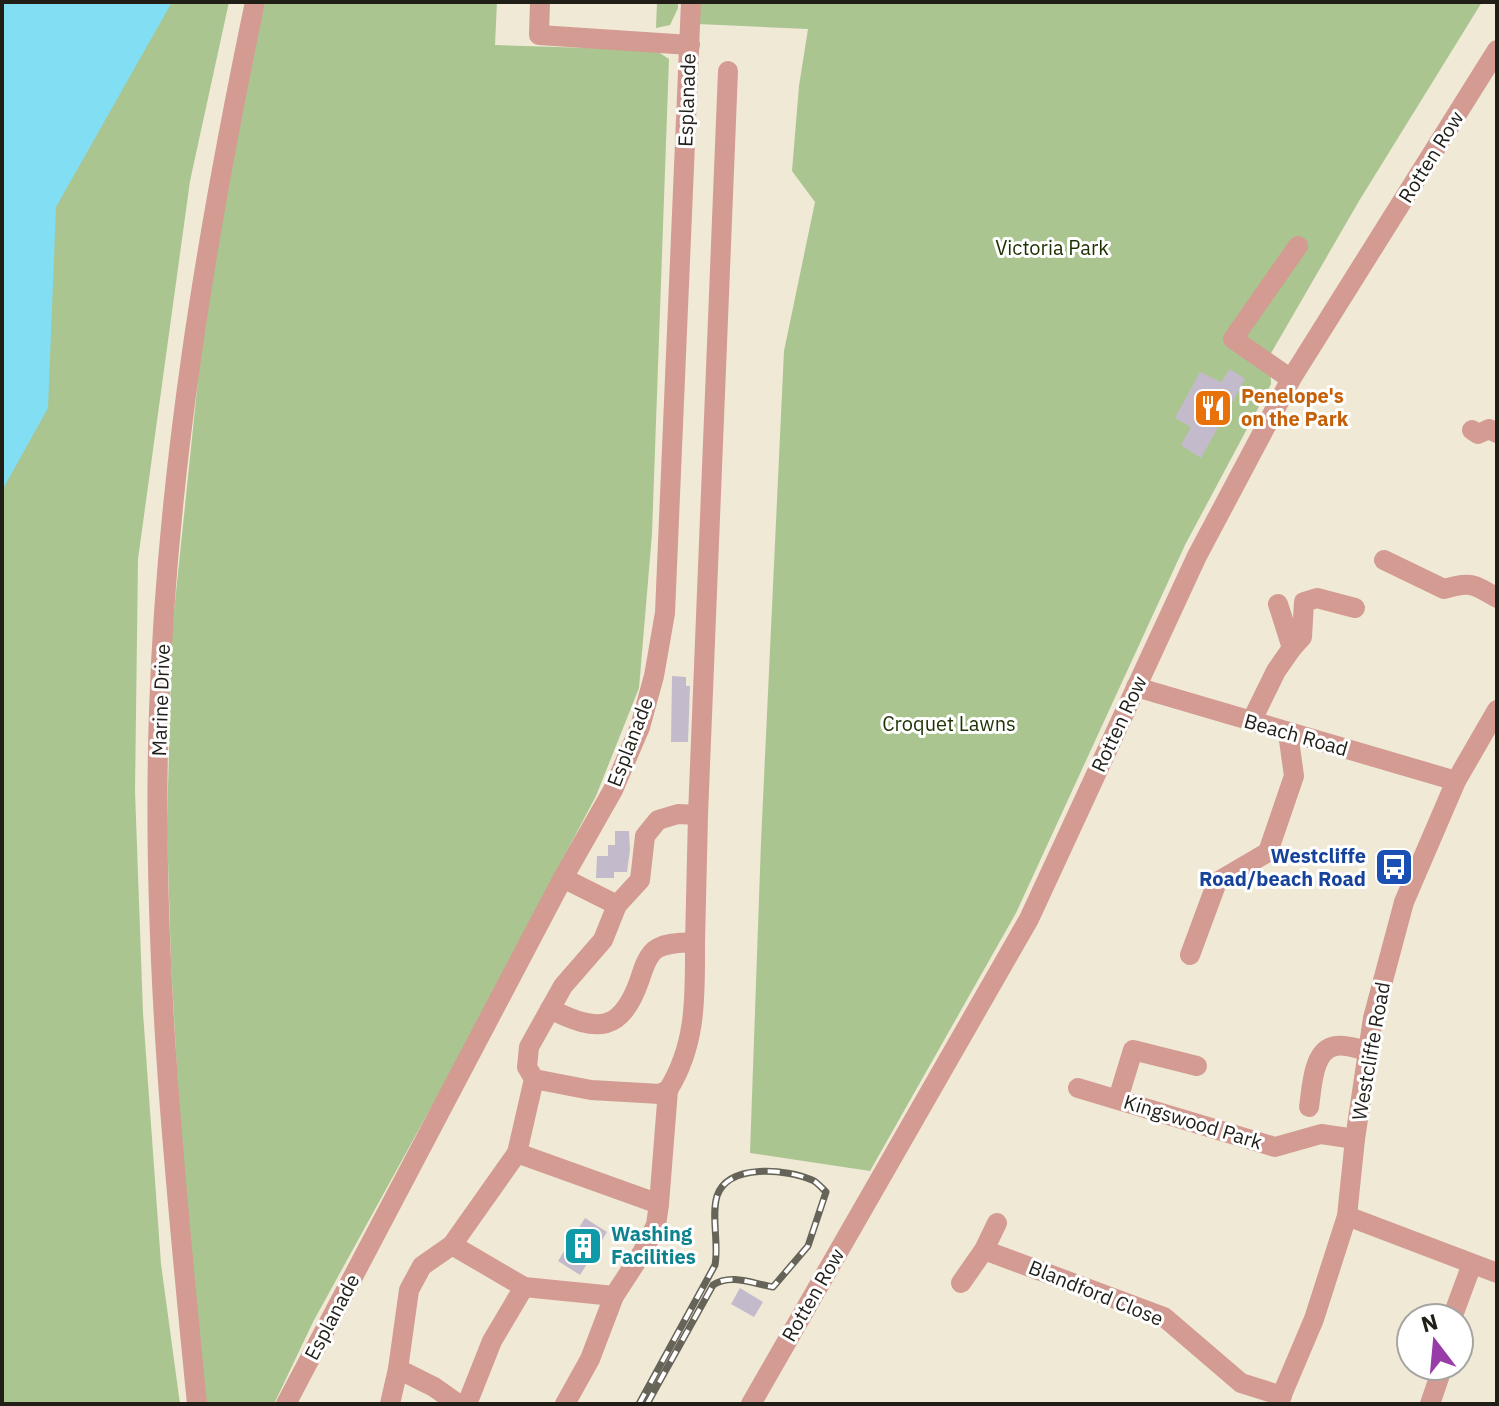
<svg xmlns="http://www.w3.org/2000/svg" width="1499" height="1406" font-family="'IBM Plex Sans',sans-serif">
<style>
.green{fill:#abc591}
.water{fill:#81def3}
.building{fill:#c3bbcc}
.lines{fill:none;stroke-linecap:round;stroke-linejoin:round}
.minor{stroke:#d39b91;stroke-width:20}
.rail-casing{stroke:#666358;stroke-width:7}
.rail{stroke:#fff;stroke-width:4;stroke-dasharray:12;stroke-linecap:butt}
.labels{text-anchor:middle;stroke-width:6;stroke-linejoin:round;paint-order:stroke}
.street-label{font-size:20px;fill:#201e17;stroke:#fff}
.park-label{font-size:20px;fill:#1e3102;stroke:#fff}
.food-label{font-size:20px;font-weight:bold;fill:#c56008;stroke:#fff;text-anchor:start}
.transit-label{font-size:20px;font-weight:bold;fill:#164399;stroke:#fff;text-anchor:end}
.culture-label{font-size:20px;font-weight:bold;fill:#0d838f;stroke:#fff;text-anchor:start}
</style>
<rect width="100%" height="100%" fill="#efe9d6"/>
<g class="green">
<polygon points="2,2 229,2 190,181 138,559 135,791 143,1013 161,1264 180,1404 2,1404"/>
<polygon points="265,2 497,2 495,45 655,50 669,59 652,534 639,688 596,796 445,1082 313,1322 274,1404 205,1404 182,1159 171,963 167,828 172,631 203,332 229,164"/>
<polygon points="657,2 678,2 678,8 670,25 656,28"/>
<polygon points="699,2 1482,2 1359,201 1270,355 1271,384 1185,545 1016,913 870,1171 750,1153 761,842 784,351 815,202 792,171 799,86 808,29 698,24"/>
</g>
<polygon class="water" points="2,2 172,2 56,207 48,408 4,487 2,497"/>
<g class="building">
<polygon points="1230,369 1245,379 1201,458 1181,445 1191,427 1175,418 1200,372 1221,382"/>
<polygon points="672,676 686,677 686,686 690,686 688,742 671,742"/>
<polygon points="615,831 629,831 630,850 627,872 614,872 614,878 596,878 597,856 608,856 608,845 615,845"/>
<polygon points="585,1218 607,1232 580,1275 558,1261"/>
<polygon points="740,1288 763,1302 754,1317 731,1304"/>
</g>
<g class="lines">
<g class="minor">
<polyline points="540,2 539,35 690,45"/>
<polyline points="1291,379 1233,339 1298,246"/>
<polyline points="1472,430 1478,434 1489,429 1497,433"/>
<path d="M 1384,560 L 1444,589 C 1470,581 1474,584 1497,598"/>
<polyline points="1292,648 1302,637 1304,602 1317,598 1355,608"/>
<polyline points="1136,687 1456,781"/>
<polyline points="1251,722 1276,671 1292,648 1278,604"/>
<polyline points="563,878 617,905"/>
<polyline points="695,942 698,815 728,71"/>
<polyline points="1190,955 1217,882 1268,852 1294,776 1288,733"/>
<path d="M 534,1079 L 591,1090 L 660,1094 L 668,1090 C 697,1044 695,995 695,942 C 683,943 669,942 658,948 C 648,953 643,969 640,979 C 621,1033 598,1033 550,1009"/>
<polyline points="1078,1088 1275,1147 1321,1134 1355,1139"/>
<polyline points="1118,1099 1133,1050 1197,1066"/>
<path d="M 1309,1107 C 1312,1089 1312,1049 1336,1046 C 1346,1044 1358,1049 1368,1051"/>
<polyline points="517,1153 659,1204 656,1225 642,1253 614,1296 590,1359 565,1404"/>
<polyline points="659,1204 668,1090"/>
<polyline points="1347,1216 1497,1273"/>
<polyline points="452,1245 524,1287 614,1296"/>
<polyline points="984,1250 1164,1317 1241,1383 1282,1396"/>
<polyline points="961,1283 984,1250 997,1223"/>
<polyline points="1452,1318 1472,1264"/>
<polyline points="398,1369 434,1387 458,1404"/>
<path d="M 197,1404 C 174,1173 151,943 159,711 C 167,472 206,236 255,2"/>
<polyline points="286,1404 563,878 613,790 640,727 654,676 665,613 691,2"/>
<polyline points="390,1404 398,1369 409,1290 422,1266 452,1245 517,1153 534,1079 527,1067 529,1047 563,986 603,940 617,905 640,880 645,836 658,820 678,814 698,815"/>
<polyline points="467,1404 492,1341 524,1287"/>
<polyline points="751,1404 1029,919 1197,556 1291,379 1497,50"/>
<polyline points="1278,1404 1314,1319 1347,1216 1355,1139 1373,1018 1404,902 1456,781 1497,710"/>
<polyline points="1430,1404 1443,1366"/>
</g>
<defs>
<path id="rail" d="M 639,1404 L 715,1265 C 719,1243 711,1216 717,1196 C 728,1163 787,1169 812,1180 C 817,1182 822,1188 826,1192 L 808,1246 L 773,1287 C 754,1284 731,1273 713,1285 L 647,1404"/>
</defs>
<use href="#rail" class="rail-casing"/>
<use href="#rail" class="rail"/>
</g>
<defs>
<symbol id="restaurant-square" viewBox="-11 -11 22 22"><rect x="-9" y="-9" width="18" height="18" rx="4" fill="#e8710a" stroke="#fff"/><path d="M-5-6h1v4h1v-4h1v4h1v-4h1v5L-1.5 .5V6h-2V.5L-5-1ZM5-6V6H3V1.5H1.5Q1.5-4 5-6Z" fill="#fff"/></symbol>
<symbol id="bus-square" viewBox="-11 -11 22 22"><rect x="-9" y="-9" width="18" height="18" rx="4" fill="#1a4fb4" stroke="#fff"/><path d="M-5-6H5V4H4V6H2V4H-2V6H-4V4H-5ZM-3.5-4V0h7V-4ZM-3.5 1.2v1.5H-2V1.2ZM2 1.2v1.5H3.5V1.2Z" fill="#fff"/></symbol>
<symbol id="building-square" viewBox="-11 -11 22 22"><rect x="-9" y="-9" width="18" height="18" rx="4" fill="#0f9aa8" stroke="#fff"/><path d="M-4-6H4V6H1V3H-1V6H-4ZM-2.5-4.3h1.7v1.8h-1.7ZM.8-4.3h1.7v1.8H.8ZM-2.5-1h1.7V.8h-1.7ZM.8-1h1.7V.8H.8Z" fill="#fff"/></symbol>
</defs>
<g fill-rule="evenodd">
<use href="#restaurant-square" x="1191" y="386" width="44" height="44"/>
<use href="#bus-square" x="1372" y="845" width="44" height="44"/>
<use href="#building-square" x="561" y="1224" width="44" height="44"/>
</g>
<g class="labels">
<g class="street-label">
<text transform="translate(687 100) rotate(-88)" y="7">Esplanade</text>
<text transform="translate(1431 157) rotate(-58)" y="7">Rotten Row</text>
<text transform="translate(161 700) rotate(-88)" y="7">Marine Drive</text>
<text transform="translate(1119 724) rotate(-65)" y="7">Rotten Row</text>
<text transform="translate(1296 735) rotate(16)" y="7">Beach Road</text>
<text transform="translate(630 742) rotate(-69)" y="7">Esplanade</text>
<text transform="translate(1371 1051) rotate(-80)" y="7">Westcliffe Road</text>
<text transform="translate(1193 1122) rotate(17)" y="7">Kingswood Park</text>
<text transform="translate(1096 1293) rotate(22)" y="7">Blandford Close</text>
<text transform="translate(813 1295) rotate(-60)" y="7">Rotten Row</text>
<text transform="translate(332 1317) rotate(-62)" y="7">Esplanade</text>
</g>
<g class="park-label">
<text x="1052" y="255">Victoria Park</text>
<text x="949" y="731">Croquet Lawns</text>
</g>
<g class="food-label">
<text x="1241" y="403">Penelope's<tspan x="1241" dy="23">on the Park</tspan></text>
</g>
<g class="transit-label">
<text x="1366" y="863">Westcliffe<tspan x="1366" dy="23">Road/beach Road</tspan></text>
</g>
<g class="culture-label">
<text x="611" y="1241">Washing<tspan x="611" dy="23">Facilities</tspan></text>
</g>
</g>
<rect width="1499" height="1406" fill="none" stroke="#201e17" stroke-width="8"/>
<g transform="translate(1435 1342) rotate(344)"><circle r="38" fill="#ffffff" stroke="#a6a5a2" stroke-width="2"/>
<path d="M0-6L14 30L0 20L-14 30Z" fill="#983da7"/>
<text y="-12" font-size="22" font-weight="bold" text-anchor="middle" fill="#201e17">N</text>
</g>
</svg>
